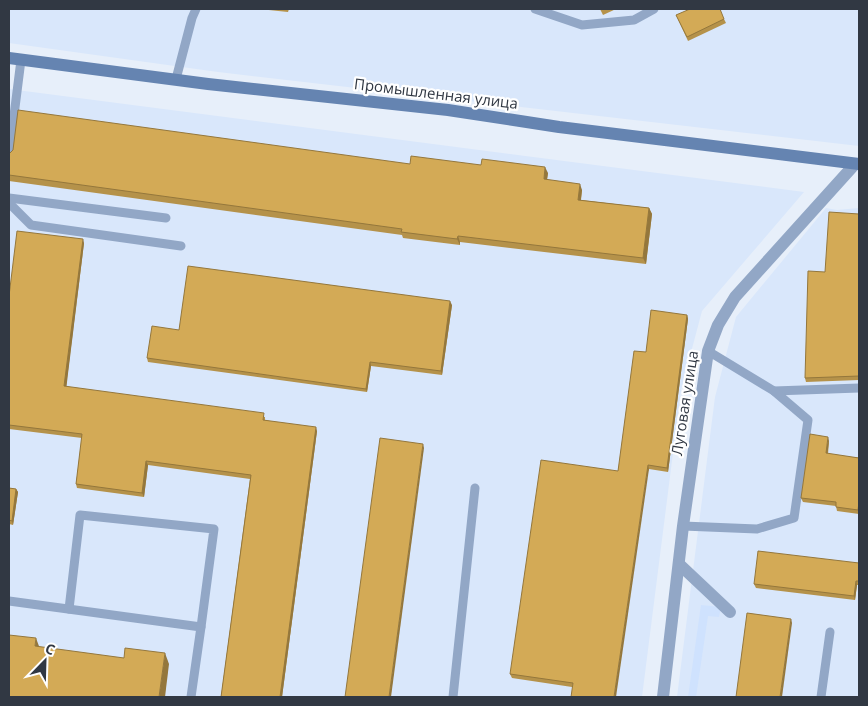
<svg xmlns="http://www.w3.org/2000/svg" width="868" height="706" font-family="'Open Sans',sans-serif">
<style>
.built{fill:#d9e7fb}
.green{fill:#cfe2fe}
.lines{fill:none;stroke-linecap:round;stroke-linejoin:round}
.lane{stroke:#92a7c6;stroke-width:9}
.street{stroke:#92a7c6;stroke-width:12}
.secondary{stroke:#6584b1;stroke-width:12}
.wall{fill:#b5924a}
.shaded-wall{fill:#94773c}
.building{fill:#d3aa56;stroke:#94773c}
.labels{text-anchor:middle;stroke-width:4.5;stroke-linejoin:round;paint-order:stroke}
.street-label{font-size:15px;fill:#313843;stroke:#fff}
</style>
<rect width="100%" height="100%" fill="#e7effa"/>
<g class="built">
<polygon points="9,9 859,9 859,146 218,72 9,43"/>
<polygon points="9,89 804,192 702,311 681,390 642,697 9,697"/>
<polygon points="826,208 837,210 859,208 859,697 677,697 715,397 736,317"/>
</g>
<polygon class="green" points="701,605 721,607 719,617 708,616 696,697 688,697"/>
<g class="lines">
<g class="lane">
<polyline points="535,9 582,25 634,20 654,9"/>
<polyline points="176,79 192,18 196,9"/>
<polyline points="9,155 21,60"/>
<polyline points="9,198 166,218"/>
<polyline points="9,203 31,225 181,246"/>
<polyline points="774,391 859,388"/>
<polyline points="683,526 757,529 794,518 808,420 774,391 708,351"/>
<polyline points="9,601 201,627 191,697"/>
<polyline points="69,609 80,515 214,529 201,627"/>
<polyline points="453,697 475,488"/>
<polyline points="821,697 830,632"/>
</g>
<g class="street">
<polyline points="679,564 730,612"/>
<polyline points="663,697 683,526 708,351 718,325 735,297 855,164"/>
</g>
<polyline class="secondary" points="9,58 208,84 448,110 559,127 859,164"/>
</g>
<g class="wall">
<polygon points="259,9 289,9 288,12"/>
<polygon points="600,9 616,9 603,15"/>
<polygon points="676,15 724,19 726,23 688,41"/>
<polygon points="9,154 410,164 548,173 547,180 582,190 581,200 649,208 652,214 646,264 460,242 460,245 403,238 402,235 9,181"/>
<polygon points="859,214 859,380 806,382 805,378 825,272"/>
<polygon points="84,243 66,387 265,417 265,420 317,431 282,697 221,697 250,479 148,465 144,497 77,488 76,484 82,438 9,429 9,296"/>
<polygon points="452,305 442,375 371,366 367,392 148,362 147,358 179,330"/>
<polygon points="687,315 688,319 668,472 649,469 572,687 512,678 510,674 618,471 646,352"/>
<polygon points="829,441 828,454 859,458 859,514 837,511 836,506 803,502 801,498"/>
<polygon points="9,488 16,489 18,492 13,525 9,524"/>
<polygon points="859,563 859,585 857,585 855,600 756,588 754,584"/>
</g>
<g class="shaded-wall">
<polygon points="545,167 548,173 546,185 544,179"/>
<polygon points="580,184 582,190 580,206 578,200"/>
<polygon points="649,208 652,214 646,264 643,258"/>
<polygon points="458,236 460,242 460,245 457,239"/>
<polygon points="83,239 84,243 66,390 64,386"/>
<polygon points="450,301 452,305 442,375 441,371"/>
<polygon points="687,315 688,319 668,472 667,468"/>
<polygon points="370,362 371,366 367,392 366,389"/>
<polygon points="316,427 317,431 282,697 280,697"/>
<polygon points="828,437 829,441 827,457 826,453"/>
<polygon points="423,444 424,448 391,697 389,697"/>
<polygon points="146,461 148,465 144,497 142,493"/>
<polygon points="648,465 649,469 616,697 614,697"/>
<polygon points="16,489 18,492 13,525 12,521"/>
<polygon points="856,581 857,585 855,600 854,596"/>
<polygon points="791,619 792,623 782,697 780,697"/>
<polygon points="36,638 40,649 35,646"/>
<polygon points="165,653 169,664 165,697 159,697"/>
</g>
<g class="building">
<polygon points="690,9 720,9 724,19 687,37 676,15"/>
<polygon points="18,110 410,164 411,156 481,165 482,159 545,167 544,179 580,184 578,200 649,208 643,258 458,236 457,239 401,232 402,229 9,175 9,154 13,150"/>
<polygon points="829,212 859,214 859,376 805,378 808,271 825,272"/>
<polygon points="17,231 83,239 64,386 264,413 263,420 316,427 280,697 221,697 251,475 146,461 142,493 76,484 82,434 9,425 9,296"/>
<polygon points="188,266 450,301 441,371 370,362 366,389 147,358 152,326 179,330"/>
<polygon points="651,310 687,315 667,468 648,465 614,697 571,697 573,683 510,674 541,460 618,471 634,351 646,352"/>
<polygon points="810,434 828,437 826,453 859,458 859,502 858,510 836,507 836,502 801,498"/>
<polygon points="380,438 423,444 389,697 345,697"/>
<polygon points="9,488 16,489 12,521 9,520"/>
<polygon points="758,551 859,563 859,581 856,581 854,596 754,584"/>
<polygon points="747,613 791,619 780,697 736,697"/>
<polygon points="9,635 36,638 35,646 124,658 125,648 165,653 159,697 9,697"/>
</g>
<g class="labels">
<g class="street-label">
<text transform="translate(436 94) rotate(7)" y="5">Промышленная улица</text>
<text transform="translate(685 403) rotate(-81)" y="5">Луговая улица</text>
</g>
</g>
<rect width="868" height="706" fill="none" stroke="#313843" stroke-width="20"/>
<g transform="translate(45 661) rotate(23)" stroke="#ffffff" stroke-width="4" paint-order="stroke">
<path d="M0-4L9 19L0 12L-9 19Z" fill="#313843"/>
<text y="-8" font-size="14" font-weight="bold" text-anchor="middle" fill="#313843">С</text>
</g>
</svg>
